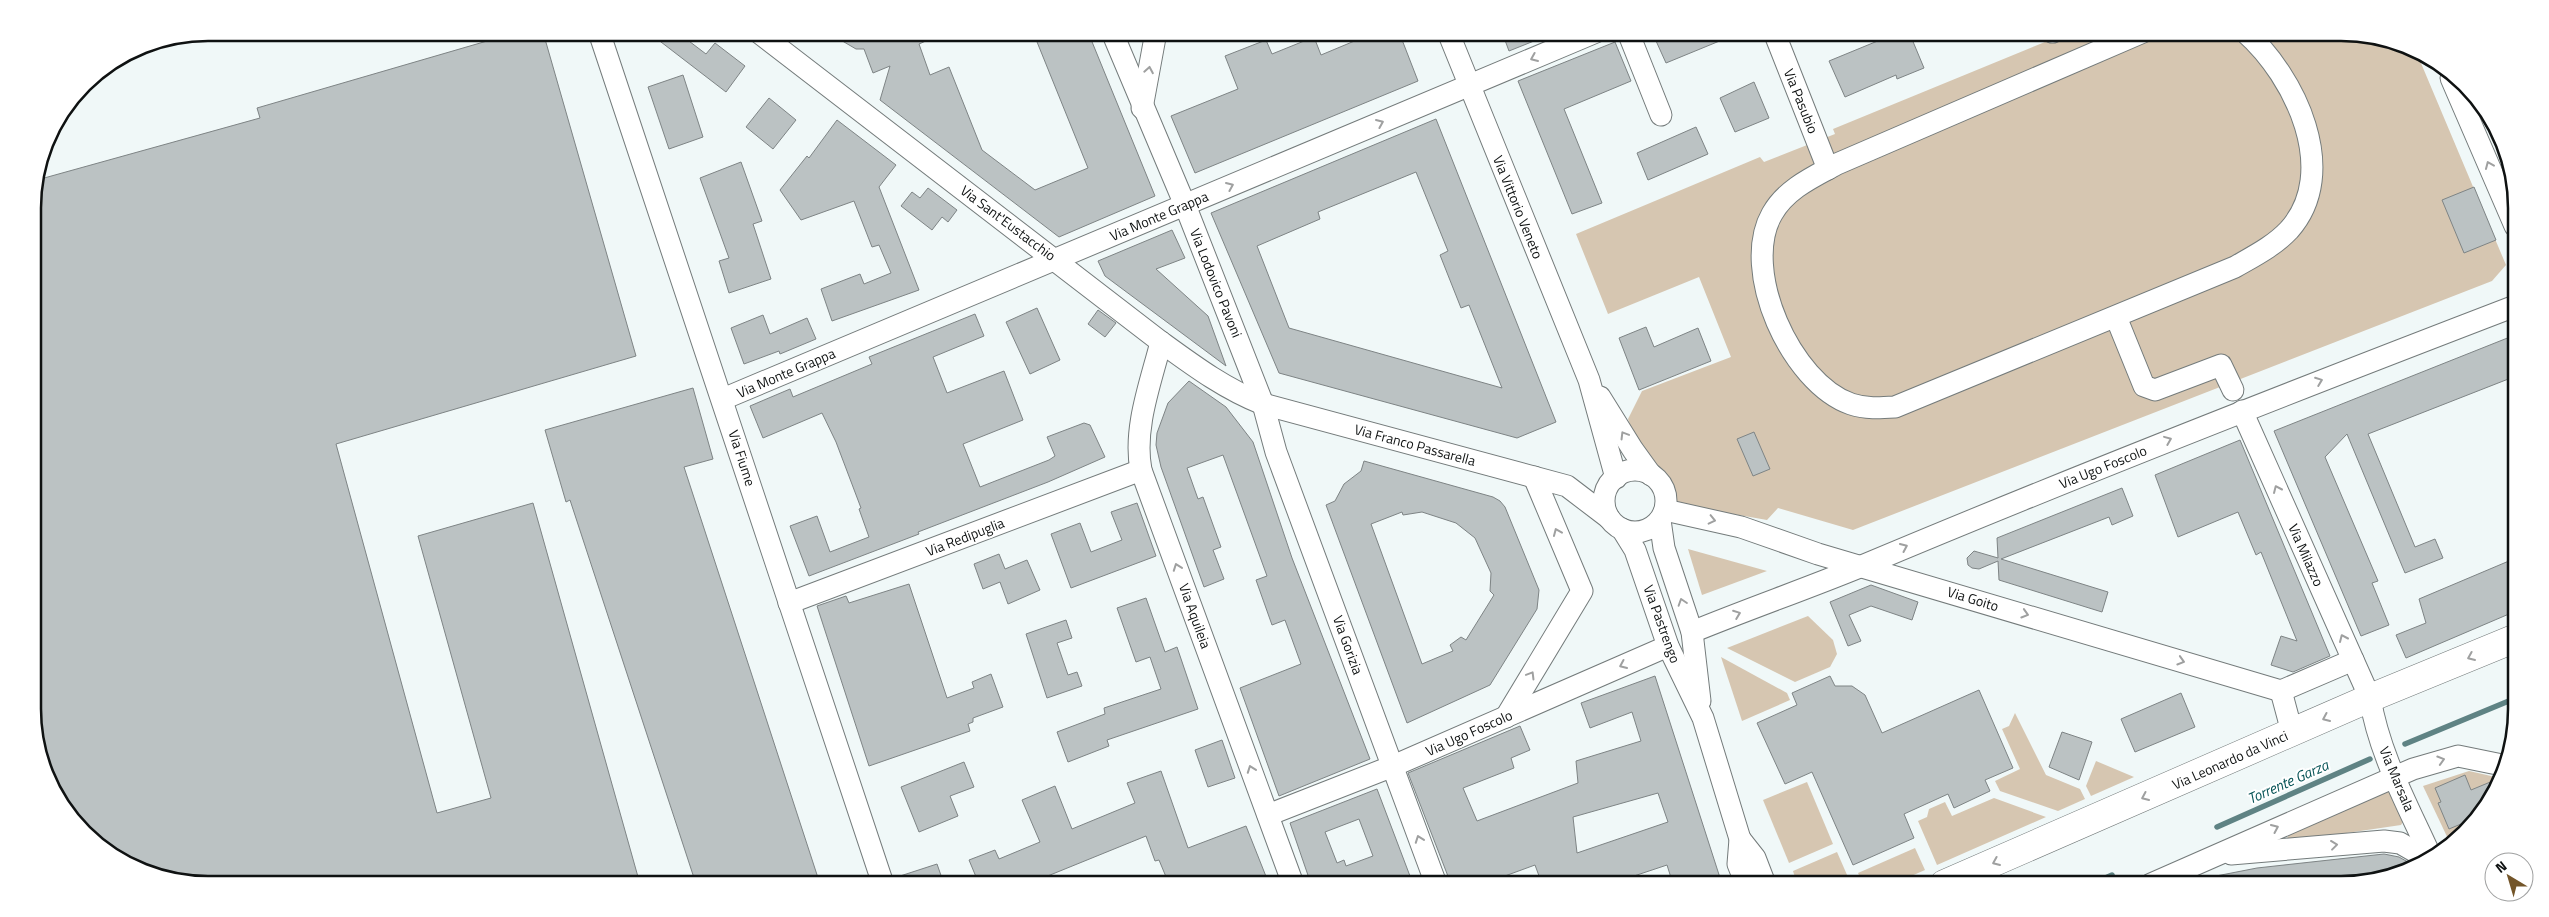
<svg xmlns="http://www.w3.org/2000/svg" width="2549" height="917" font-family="'Titillium Web',sans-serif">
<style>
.green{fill:#d6c6b1}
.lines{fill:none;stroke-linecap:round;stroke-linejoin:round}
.stream{stroke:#5f8384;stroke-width:5.5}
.building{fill:#bbc2c3;stroke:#7e8485;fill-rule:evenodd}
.minor-casing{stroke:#747b7b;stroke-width:23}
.major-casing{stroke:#747b7b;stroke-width:29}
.minor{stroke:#fff;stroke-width:21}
.major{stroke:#fff;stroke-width:28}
.oneway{stroke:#9fa0a0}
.labels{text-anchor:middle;stroke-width:4;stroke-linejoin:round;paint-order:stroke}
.street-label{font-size:14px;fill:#0f1212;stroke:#fff}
.water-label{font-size:15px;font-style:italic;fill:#065356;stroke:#fff}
.rim{fill:none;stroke:#0f1212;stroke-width:2.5}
</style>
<rect width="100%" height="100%" fill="#f0f8f8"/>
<g class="green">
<path d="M 2341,32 L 2397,42 L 2418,56 L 2506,265 L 2492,281 L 1853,530 L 1778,508 L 1767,520 L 1677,504 C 1677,474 1650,466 1637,442 C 1633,435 1631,427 1628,419 L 1642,391 L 1731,357 L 1699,277 L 1608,314 L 1576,234 L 1760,157 L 1764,162 L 1835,134 L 1833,129 L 2067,33 Z"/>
<polygon points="1688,549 1767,571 1702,595"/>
<polygon points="1808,616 1833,640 1837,654 1830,667 1795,682 1727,648"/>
<polygon points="1721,657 1787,693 1790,700 1742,721"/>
<polygon points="2015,713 2046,775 2080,789 2085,799 2058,811 2000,791 1995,781 2020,769 2002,729 2009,726"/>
<polygon points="2096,761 2134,777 2091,796 2086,786"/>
<polygon points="2469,771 2500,778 2480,816 2451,845 2423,786"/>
<polygon points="1807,782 1833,844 1789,863 1763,800"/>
<polygon points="2388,791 2392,792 2404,820 2401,825 2292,841 2287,838 2291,832"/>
<polygon points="1994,798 2046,817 1937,865 1918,821 1927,817 1929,809 1945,802 1952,816"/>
<polygon points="1915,848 1925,870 1893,884 1863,884 1858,873"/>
<polygon points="1837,852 1851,884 1797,884 1793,871"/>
</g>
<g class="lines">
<g class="stream">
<polyline points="2405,744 2516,698"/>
<polyline points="2217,827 2370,759"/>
<polyline points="2092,884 2112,875"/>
</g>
</g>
<g class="building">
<polygon points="518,32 543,32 636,356 336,444 437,813 491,798 418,536 533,503 640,884 208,884 152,875 76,824 36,743 33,196 37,180 260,118 257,108"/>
<polygon points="648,32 677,32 706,54 715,43 745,66 726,92"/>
<polygon points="827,32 946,32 919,44 930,75 949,67 982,150 1035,190 1088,168 1033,32 1088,32 1155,196 1059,237 880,100 890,66 873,73 864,49 856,49"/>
<polygon points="1361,32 1399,32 1418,81 1195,173 1171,116 1238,89 1225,56 1266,40 1272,54 1314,37 1321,55 1364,37"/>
<polygon points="1502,32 1554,32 1554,33 1509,51"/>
<polygon points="1652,32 1739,32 1739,33 1666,63"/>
<polygon points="1890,32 1909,32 1924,68 1897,79 1896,75 1845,97 1829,61 1880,40 1879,37"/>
<polygon points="1615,42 1631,81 1564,109 1602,203 1572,214 1518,81"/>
<polygon points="683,75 703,137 669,149 648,87"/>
<polygon points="1754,82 1769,118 1735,132 1720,98"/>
<polygon points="769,98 796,120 773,149 746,127"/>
<path d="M 1436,119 L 1556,422 L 1517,438 L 1279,373 L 1211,213 ZM 1416,172 L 1448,251 L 1440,255 L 1461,308 L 1469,305 L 1502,388 L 1289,328 L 1257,246 L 1320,219 L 1318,212 Z"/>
<polygon points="837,120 896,165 879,187 919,290 832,321 821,289 860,274 864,284 891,273 879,245 872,247 854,201 801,220 780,190 807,156 809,158"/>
<polygon points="1696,127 1708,154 1648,180 1637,153"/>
<polygon points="741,162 762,221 753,224 771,279 729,293 719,261 729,258 700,178"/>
<polygon points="2474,187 2496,240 2464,253 2442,200"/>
<polygon points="928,188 957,210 948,222 942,217 932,230 901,206 912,192 920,198"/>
<polygon points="1172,230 1185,258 1156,269 1208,316 1226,366 1105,276 1098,261"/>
<polygon points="1037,308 1060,360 1030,374 1006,322"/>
<polygon points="1098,310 1116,323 1105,337 1088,324"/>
<polygon points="975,314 984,336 933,357 947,393 1004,371 1023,420 963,444 980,487 1049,460 1055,456 1047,437 1084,423 1090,425 1105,457 1048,482 918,532 919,534 809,576 790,526 817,516 830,552 869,537 859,509 861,508 836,442 822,413 763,438 750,406 790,389 793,397 872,364 869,357"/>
<polygon points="763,315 770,334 807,318 816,339 780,354 779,351 744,364 731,328"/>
<polygon points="1646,327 1654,347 1698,328 1711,361 1639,390 1619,338"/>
<polygon points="2515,335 2516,376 2368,434 2415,547 2435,539 2443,558 2405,573 2347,434 2325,457 2378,581 2372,583 2389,625 2361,636 2274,431"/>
<polygon points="1189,381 1226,407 1253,442 1292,558 1370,759 1279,796 1240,688 1301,664 1285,620 1272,625 1256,580 1267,576 1223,455 1187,468 1198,499 1203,497 1221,547 1213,550 1224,579 1204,587 1161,467 1156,445 1157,433 1168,403"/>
<polygon points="693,388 713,459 684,467 820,884 696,884 570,500 566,502 545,430"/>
<polygon points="1754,432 1770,469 1753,476 1737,439"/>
<polygon points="2240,440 2330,656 2293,672 2271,665 2281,636 2297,641 2261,552 2256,555 2238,512 2178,537 2155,475"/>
<path d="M 1364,461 L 1493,497 L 1500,501 L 1505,507 L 1539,590 L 1537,609 L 1490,685 L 1407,723 L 1326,505 L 1335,501 L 1344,484 L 1361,471 ZM 1402,512 L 1403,515 L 1422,512 L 1456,523 L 1475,538 L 1491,573 L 1490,591 L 1494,595 L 1466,640 L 1461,637 L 1450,645 L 1453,651 L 1422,664 L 1371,524 Z"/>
<polygon points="2122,488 2133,516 2112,525 2109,517 2001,559 2108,592 2102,612 1999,580 1998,561 1979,569 1972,568 1968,565 1967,558 1974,551 1998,558 1997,538"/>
<polygon points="1137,503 1156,556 1071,588 1051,534 1080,523 1091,552 1122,540 1111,512"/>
<polygon points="999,554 1005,569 1027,560 1040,590 1008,604 1000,582 983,589 974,564"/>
<polygon points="2516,558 2516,611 2406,658 2396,635 2426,623 2419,599"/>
<polygon points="909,584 947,698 974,688 972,682 991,674 1003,707 973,718 973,722 968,724 970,731 869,766 817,606 846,596 849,603"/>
<polygon points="1871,585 1918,602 1912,620 1871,606 1849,615 1861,641 1848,646 1830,602"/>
<polygon points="1146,598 1165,652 1177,647 1198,709 1107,740 1109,746 1068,762 1057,732 1105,714 1104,708 1161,689 1150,657 1136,662 1117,608"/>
<polygon points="1066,620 1072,638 1057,643 1068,675 1077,672 1082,686 1047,698 1026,634"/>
<path d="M 1655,676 L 1722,884 L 1673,884 L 1667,865 L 1610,884 L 1542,884 L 1535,865 L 1483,884 L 1451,884 L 1408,773 L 1520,726 L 1530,750 L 1511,758 L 1514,768 L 1463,788 L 1477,821 L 1578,783 L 1576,761 L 1641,741 L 1632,712 L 1590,728 L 1581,703 ZM 1658,793 L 1668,822 L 1577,853 L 1573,817 Z"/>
<polygon points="1830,676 1835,686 1852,686 1865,695 1882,733 1979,690 2013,768 1985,780 1990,791 1954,808 1948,794 1904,814 1914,838 1853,865 1812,772 1785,784 1757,723 1797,705 1792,693"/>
<polygon points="2181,693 2195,727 2135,752 2121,719"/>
<polygon points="2062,732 2092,742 2079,780 2049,767"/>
<polygon points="1222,740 1235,778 1208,787 1195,750"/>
<polygon points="964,762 974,787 950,796 958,816 919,832 901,787"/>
<polygon points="1161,771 1188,848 1246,826 1269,884 1169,884 1159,860 1155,861 1146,836 1028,884 979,884 969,860 995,850 999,859 1040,842 1022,800 1055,786 1072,829 1135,803 1127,783"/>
<polygon points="2465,775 2471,790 2500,778 2480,816 2449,829 2438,803 2441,802 2435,788"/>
<path d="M 1377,789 L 1413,884 L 1311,884 L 1290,823 ZM 1359,819 L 1373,856 L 1346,866 L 1344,860 L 1337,863 L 1325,832 Z"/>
<polygon points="2384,854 2399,857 2415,866 2398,875 2352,884 2212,884 2211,877 2257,868"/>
<polygon points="937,864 944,884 895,884 894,878"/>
</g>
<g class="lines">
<defs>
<g id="minor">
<polyline points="599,32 883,884"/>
<path d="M 758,32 L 1161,342 C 1194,366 1225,389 1263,404 L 1567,486 L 1609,518"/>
<polyline points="1112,32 1185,205 1263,404 1276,452 1436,884"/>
<polyline points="1448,32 1589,380 1616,478"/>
<polyline points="1628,32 1661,115"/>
<polyline points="1774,32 1828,169"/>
<polyline points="2052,32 2053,32"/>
<path d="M 2143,32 L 1837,164 C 1813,177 1786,189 1772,214 C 1740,270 1791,383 1851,404 C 1866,409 1880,408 1895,407 L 2235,267 C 2254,256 2274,246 2289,230 C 2341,172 2295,76 2245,32"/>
<polyline points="2451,78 2515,226"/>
<polyline points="1142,108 1156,32"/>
<polyline points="2116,317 2144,386 2155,390 2221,365 2233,390"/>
<path d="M 1161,342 C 1151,382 1133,428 1141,470 L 1293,884"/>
<polyline points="1600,397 1633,450 1651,475"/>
<polyline points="723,399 1596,32"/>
<path d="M 2242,411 L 2370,698 C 2379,754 2408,806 2431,857"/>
<circle cx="1635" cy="501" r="31"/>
<polyline points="1665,510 1741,527 1818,554 2281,691 2353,660"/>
<polyline points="1660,520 1664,548 1692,632 1700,701"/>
<polyline points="1622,529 1635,550 1668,646 1703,718 1740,839 1738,864 1746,884"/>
<polyline points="789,603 1141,470"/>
<path d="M 1692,632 C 1748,609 1806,589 1862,566 C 2078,475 2296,390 2515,306"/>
<polyline points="2281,691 2292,732"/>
<polyline points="1506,717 1582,591 1534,477"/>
<polyline points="1268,815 1393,766 1668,646"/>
<polyline points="1740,839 1755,858 1765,884"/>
<polyline points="2231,854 2384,841 2400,843 2428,859"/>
<polyline points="2151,884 2413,769 2458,756 2507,766"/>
</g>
<polyline id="major" points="1944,884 2370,698 2516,638"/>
</defs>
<use href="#minor" class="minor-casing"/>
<use href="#major" class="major-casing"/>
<use href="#minor" class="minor"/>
<use href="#major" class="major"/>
</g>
<defs><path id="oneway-chevron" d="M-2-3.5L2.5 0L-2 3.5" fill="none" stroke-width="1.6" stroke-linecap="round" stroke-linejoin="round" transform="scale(1.25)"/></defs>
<g class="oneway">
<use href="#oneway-chevron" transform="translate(1534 58) rotate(157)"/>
<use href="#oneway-chevron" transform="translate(1149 70) rotate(-80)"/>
<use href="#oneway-chevron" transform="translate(1380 123) rotate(-23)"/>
<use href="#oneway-chevron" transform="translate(2489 165) rotate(-113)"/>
<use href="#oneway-chevron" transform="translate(1230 186) rotate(-23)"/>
<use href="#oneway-chevron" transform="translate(2319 381) rotate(-21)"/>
<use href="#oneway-chevron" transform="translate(1624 435) rotate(-121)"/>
<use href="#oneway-chevron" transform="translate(2168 440) rotate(-22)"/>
<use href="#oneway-chevron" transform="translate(2277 489) rotate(-114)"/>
<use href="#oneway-chevron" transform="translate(1712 520) rotate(13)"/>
<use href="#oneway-chevron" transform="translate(1557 532) rotate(-113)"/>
<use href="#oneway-chevron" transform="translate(1904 547) rotate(-24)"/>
<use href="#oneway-chevron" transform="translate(1177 567) rotate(-110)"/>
<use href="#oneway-chevron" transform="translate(1682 602) rotate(-108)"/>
<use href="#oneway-chevron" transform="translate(1737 614) rotate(-21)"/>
<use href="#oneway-chevron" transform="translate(2025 614) rotate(17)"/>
<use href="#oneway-chevron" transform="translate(2343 638) rotate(-114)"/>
<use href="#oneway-chevron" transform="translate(2471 657) rotate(157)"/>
<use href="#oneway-chevron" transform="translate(2181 661) rotate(17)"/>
<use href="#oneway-chevron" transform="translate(1623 665) rotate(156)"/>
<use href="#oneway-chevron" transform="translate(1531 675) rotate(-59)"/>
<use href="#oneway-chevron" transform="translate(2326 718) rotate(156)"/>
<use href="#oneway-chevron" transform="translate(2441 760) rotate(-17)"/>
<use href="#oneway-chevron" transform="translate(1251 769) rotate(-110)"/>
<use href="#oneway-chevron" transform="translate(2145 797) rotate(156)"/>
<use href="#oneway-chevron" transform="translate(2275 828) rotate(-24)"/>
<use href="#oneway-chevron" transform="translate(1419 839) rotate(-110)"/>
<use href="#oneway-chevron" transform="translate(2334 845) rotate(-7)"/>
<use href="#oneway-chevron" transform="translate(1996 862) rotate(157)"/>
</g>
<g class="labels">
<g class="street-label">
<text transform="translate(1801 101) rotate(68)" y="5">Via Pasubio</text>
<text transform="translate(1518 207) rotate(68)" y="5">Via Vittorio Veneto</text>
<text transform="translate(1159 216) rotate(-23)" y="5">Via Monte Grappa</text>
<text transform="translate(1008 223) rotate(37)" y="5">Via Sant'Eustacchio</text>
<text transform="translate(1216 283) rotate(68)" y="5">Via Lodovico Pavoni</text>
<text transform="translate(786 373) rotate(-23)" y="5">Via Monte Grappa</text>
<text transform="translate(1415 445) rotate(15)" y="5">Via Franco Passarella</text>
<text transform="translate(742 458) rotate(72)" y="5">Via Fiume</text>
<text transform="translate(2103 467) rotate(-22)" y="5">Via Ugo Foscolo</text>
<text transform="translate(965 537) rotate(-21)" y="5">Via Redipuglia</text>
<text transform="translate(2306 555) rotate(66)" y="5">Via Milazzo</text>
<text transform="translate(1973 599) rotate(17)" y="5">Via Goito</text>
<text transform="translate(1195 616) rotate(70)" y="5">Via Aquileia</text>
<text transform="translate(1662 624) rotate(70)" y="5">Via Pastrengo</text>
<text transform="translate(1348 645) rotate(70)" y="5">Via Gorizia</text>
<text transform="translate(1469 733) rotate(-24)" y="5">Via Ugo Foscolo</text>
<text transform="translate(2230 760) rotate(-24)" y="5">Via Leonardo da Vinci</text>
<text transform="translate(2397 779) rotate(67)" y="5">Via Marsala</text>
</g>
<g class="water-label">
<text transform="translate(2288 782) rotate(-24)" y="5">Torrente Garza</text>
</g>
</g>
<path d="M0 0H2549V917H0ZM208 41H2341A167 167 0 0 1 2508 208V709A167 167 0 0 1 2341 876H208A167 167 0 0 1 41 709V208A167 167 0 0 1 208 41Z" fill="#fff" fill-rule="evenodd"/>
<path class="rim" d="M208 41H2341A167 167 0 0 1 2508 208V709A167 167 0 0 1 2341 876H208A167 167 0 0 1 41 709V208A167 167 0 0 1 208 41Z"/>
<g transform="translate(2509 877) rotate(322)"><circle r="24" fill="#ffffff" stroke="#9fa0a0"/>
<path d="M0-4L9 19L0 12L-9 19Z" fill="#735529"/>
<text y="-8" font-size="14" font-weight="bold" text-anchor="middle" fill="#0f1212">N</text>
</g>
</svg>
